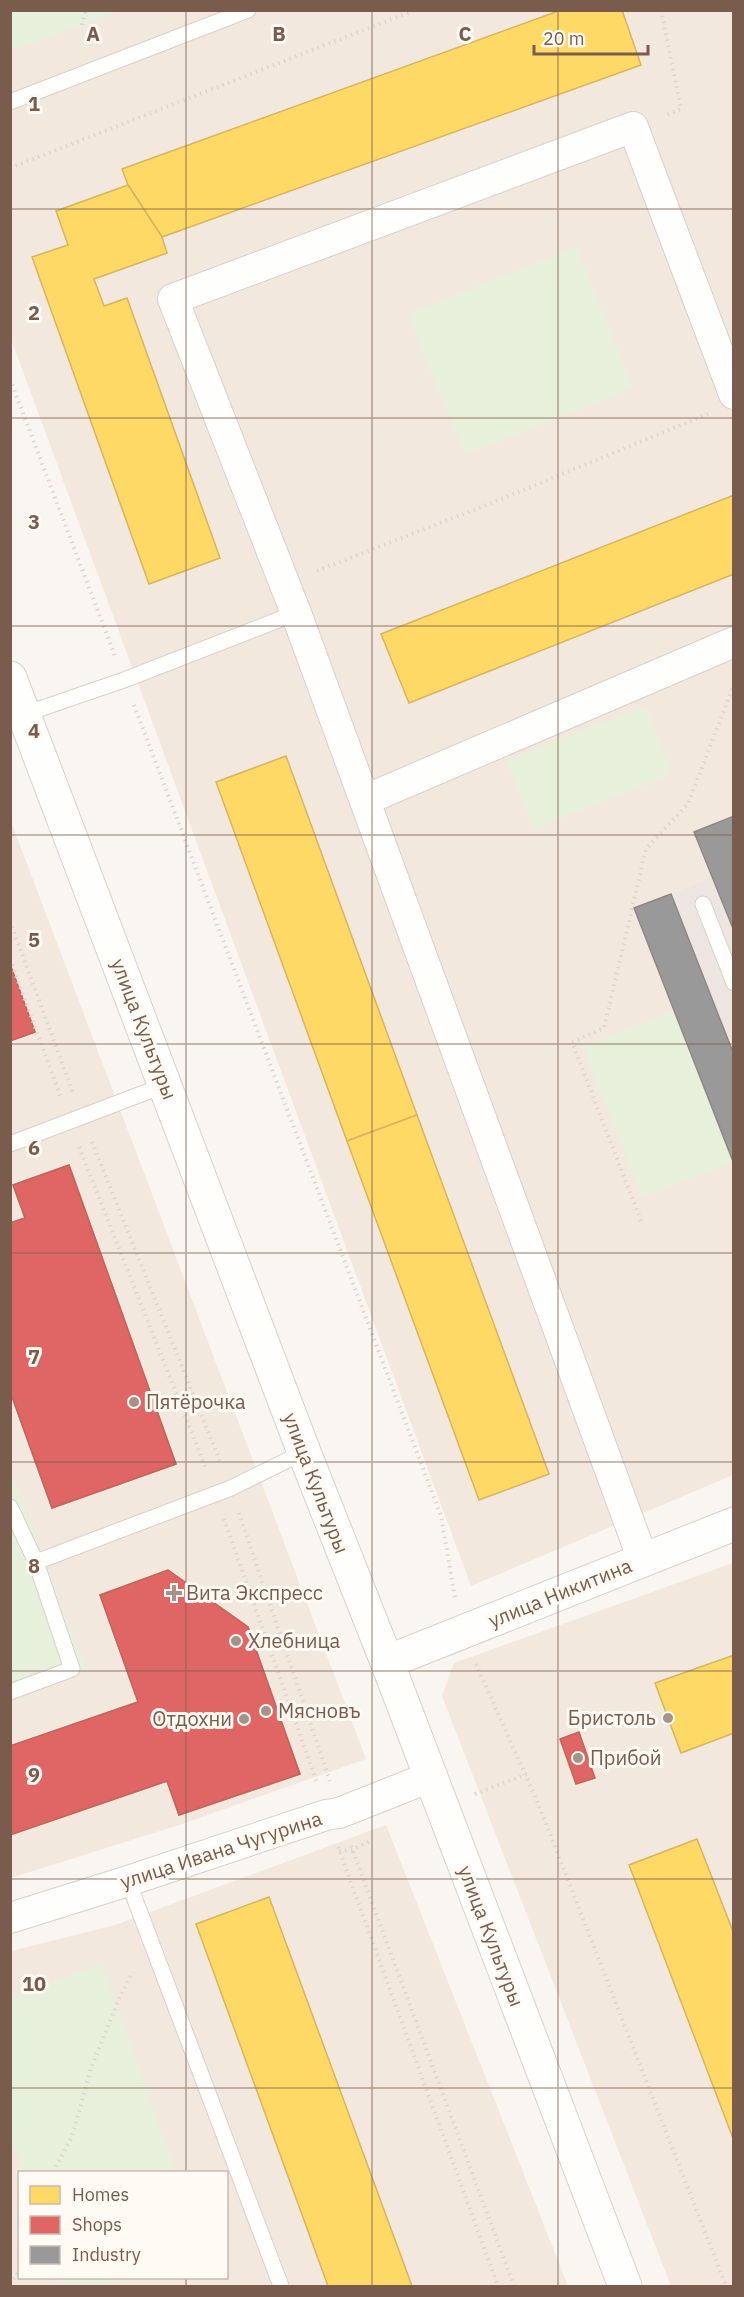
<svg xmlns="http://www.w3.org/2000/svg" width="744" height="2297" font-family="'IBM Plex Sans',sans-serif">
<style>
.residential{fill:#f2e8de;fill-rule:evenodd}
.industrial{fill:#ede5e0}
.green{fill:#e7f0db}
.homes{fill:#ffd966;stroke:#d7b45e;stroke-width:1.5}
.shops{fill:#e06666;stroke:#c1635e;stroke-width:1.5}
.industry{fill:#999;stroke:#908782;stroke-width:1.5}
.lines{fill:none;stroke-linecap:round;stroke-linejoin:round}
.service-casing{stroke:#d7d1cb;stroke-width:17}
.minor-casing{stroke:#d7d1cb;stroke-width:32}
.tertiary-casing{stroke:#d7d1cb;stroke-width:35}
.secondary-casing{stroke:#d9d2cb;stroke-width:35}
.path{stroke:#dcd5d0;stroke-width:4;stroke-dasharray:1.5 4.5;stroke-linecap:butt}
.service{stroke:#fefefd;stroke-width:15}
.minor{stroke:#fefefd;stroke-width:30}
.tertiary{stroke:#fefefd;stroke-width:33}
.secondary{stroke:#fefefd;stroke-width:33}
.grid{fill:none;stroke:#7a5c4d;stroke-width:1.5;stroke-opacity:0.55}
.poi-dot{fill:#a69286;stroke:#fffaf3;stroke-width:2}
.labels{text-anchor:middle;stroke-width:6;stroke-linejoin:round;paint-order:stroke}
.street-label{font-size:20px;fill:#7a5c4d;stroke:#fffaf3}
.poi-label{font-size:20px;fill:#7a5c4d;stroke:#fffaf3;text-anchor:start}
.grid-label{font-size:20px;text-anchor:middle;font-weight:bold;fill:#7a5c4d;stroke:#fffaf3;stroke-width:6;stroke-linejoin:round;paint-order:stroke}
</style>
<rect width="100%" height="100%" fill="#f9f5f0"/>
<g class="residential">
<polygon points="11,11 733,11 733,816 694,832 713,877 634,908 733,1164 733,1475 471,1586 11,339"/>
<polygon points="10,819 366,1759 179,1825 11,1878"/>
<polygon points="733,1563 733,2286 671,2286 442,1696 454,1663"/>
<path d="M 386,1825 L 568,2286 L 11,2286 L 11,1951 L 115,1925 ZM 20,2172 L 226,2172 L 226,2278 L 20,2278 Z"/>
</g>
<polygon class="industrial" points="713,877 733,931 733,1164 634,908"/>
<g class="green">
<polygon points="11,10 119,10 119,11 11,51"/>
<polygon points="576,247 633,388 465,455 408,314"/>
<polygon points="646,706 672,774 533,829 506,760"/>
<polygon points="673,1011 733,1162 642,1197 583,1047"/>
<polygon points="10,1468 86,1668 11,1695 10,1695"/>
<polygon points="102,1964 176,2172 23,2172 11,2137 11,1997"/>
<polygon points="60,2278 125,2278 100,2286 63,2286"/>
</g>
<g class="homes">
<polygon points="561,10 622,10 641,65 162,237 128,185 122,169"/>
<polygon points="128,185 162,237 167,253 94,279 104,306 127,298 220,558 149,584 32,257 68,245 56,211"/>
<polygon points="734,495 734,574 409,703 381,634"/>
<polygon points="286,756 417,1115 347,1141 216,782"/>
<polygon points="10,964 35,1032 10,1041"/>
<polygon points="417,1115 549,1474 479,1500 347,1141"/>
<polygon points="69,1165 176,1464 52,1508 10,1391 10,1223 25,1218 13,1185"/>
<polygon points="168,1570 248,1627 300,1774 179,1815 100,1595"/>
<polygon points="734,1655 734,1733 681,1753 655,1683"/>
<polygon points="138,1702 167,1781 10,1835 10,1746"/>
<polygon points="697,1839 734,1934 734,2141 629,1865"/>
<polygon points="269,1897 412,2286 328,2286 196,1924"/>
</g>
<g class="shops">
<polygon points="10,964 35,1032 10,1041"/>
<polygon points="69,1165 176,1464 52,1508 10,1391 10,1223 25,1218 13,1185"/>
<polygon points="168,1570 248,1627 300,1774 179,1815 167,1781 10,1835 10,1746 138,1702 100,1595"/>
<polygon points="579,1732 595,1778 576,1784 560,1739"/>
</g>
<g class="industry">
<polygon points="734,816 734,931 694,832"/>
<polygon points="671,894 734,1055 734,1164 634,908"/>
</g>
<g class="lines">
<defs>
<g id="service">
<polyline points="10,102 248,10"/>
<polyline points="22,715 124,680 296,613"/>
<polyline points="703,904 734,983"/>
<polyline points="10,1144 165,1085"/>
<polyline points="10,1507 36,1562"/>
<polyline points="10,1692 72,1669 36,1562 231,1488 304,1452"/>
<polyline points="128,1881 281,2286"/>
</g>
<g id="minor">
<polyline points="365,800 734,642"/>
<polyline points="643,1560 296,613 173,299 633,127 734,394"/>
<polyline points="10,1918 128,1881 326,1815 339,1813 430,1777"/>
</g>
<polyline id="tertiary" points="387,1662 734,1524"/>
<polyline id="secondary" points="10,678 304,1452 387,1662 625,2286"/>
</defs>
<use href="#service" class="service-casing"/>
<use href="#minor" class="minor-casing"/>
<use href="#tertiary" class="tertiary-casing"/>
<use href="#secondary" class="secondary-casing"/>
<g class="path">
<polyline points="661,10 681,109 666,115"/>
<polyline points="82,25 86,10"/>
<polyline points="10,168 415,10"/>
<polyline points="10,379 115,656"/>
<polyline points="317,571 499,500 708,414"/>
<polyline points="134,705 441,1516 455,1598"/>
<polyline points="10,921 73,1093"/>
<polyline points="10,959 61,1098"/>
<polyline points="92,1142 221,1464"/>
<polyline points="79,1147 206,1469"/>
<polyline points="641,1221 572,1042 604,1028 646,849 688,804 734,684"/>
<polyline points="239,1513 330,1781"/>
<polyline points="224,1519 317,1783"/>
<polyline points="476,1664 540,1808 726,2286"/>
<polyline points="475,1794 527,1774"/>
<polyline points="351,1846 514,2286"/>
<polyline points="338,1847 498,2286"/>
<polyline points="339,1851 352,1850 370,1841"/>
<polyline points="53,2172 72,2137 91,2068 119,1999 133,1972"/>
<polyline points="10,2284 20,2271"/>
</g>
<use href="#service" class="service"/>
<use href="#minor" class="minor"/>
<use href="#tertiary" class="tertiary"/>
<use href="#secondary" class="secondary"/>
</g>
<path class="grid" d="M 186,10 L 186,2172M 372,10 L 372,2286M 558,10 L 558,2286M 10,209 L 734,209M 10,418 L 734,418M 10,626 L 734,626M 10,835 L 734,835M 10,1044 L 734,1044M 10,1253 L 734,1253M 10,1462 L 734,1462M 10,1671 L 734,1671M 10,1879 L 734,1879M 10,2088 L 734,2088M 186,2278 L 186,2286"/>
<g class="poi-dot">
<circle cx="134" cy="1402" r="6"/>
<path d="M171 1584h6v6h6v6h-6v6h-6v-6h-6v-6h6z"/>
<circle cx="236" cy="1641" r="6"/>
<circle cx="266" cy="1711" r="6"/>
<circle cx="668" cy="1718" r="6"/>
<circle cx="244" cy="1719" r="6"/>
<circle cx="578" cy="1758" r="6"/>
</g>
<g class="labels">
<g class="street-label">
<text transform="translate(144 1029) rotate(69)" y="7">улица Культуры</text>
<text transform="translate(316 1483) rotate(69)" y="7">улица Культуры</text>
<text transform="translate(560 1593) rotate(-22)" y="7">улица Никитина</text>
<text transform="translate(221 1850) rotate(-18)" y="7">улица Ивана Чугурина</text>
<text transform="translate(491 1936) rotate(69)" y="7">улица Культуры</text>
</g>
<g class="poi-label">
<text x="146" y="1409">Пятёрочка</text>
<text x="186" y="1600">Вита Экспресс</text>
<text x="248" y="1648">Хлебница</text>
<text x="278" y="1718">Мясновъ</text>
<text x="656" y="1725" text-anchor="end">Бристоль</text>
<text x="232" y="1726" text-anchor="end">Отдохни</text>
<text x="590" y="1765">Прибой</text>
</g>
</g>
<g class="grid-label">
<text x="93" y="41">A</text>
<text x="279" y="41">B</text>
<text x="465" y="41">C</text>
<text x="34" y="111">1</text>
<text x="34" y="320">2</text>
<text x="34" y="529">3</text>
<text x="34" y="738">4</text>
<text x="34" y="947">5</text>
<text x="34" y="1155">6</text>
<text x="34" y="1364">7</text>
<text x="34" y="1573">8</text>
<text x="34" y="1782">9</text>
<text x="34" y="1991">10</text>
</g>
<rect width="744" height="2297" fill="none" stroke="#7a5c4d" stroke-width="24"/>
<rect x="18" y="2171" width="210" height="108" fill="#fffaf3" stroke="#cabbb1" stroke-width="1.5"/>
<rect x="30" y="2186" width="30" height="18" fill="#ffd966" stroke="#cabbb1" stroke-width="1.5"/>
<text x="72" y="2201" font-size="18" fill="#7a5c4d">Homes</text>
<rect x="30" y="2216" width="30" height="18" fill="#e06666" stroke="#cabbb1" stroke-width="1.5"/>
<text x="72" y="2231" font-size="18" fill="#7a5c4d">Shops</text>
<rect x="30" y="2246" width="30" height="18" fill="#999999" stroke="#cabbb1" stroke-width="1.5"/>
<text x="72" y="2261" font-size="18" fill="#7a5c4d">Industry</text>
<path d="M534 45v9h114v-9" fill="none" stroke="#7a5c4d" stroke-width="3"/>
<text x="543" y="45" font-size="18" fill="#7a5c4d" stroke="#fffaf3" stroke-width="4.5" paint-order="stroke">20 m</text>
</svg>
